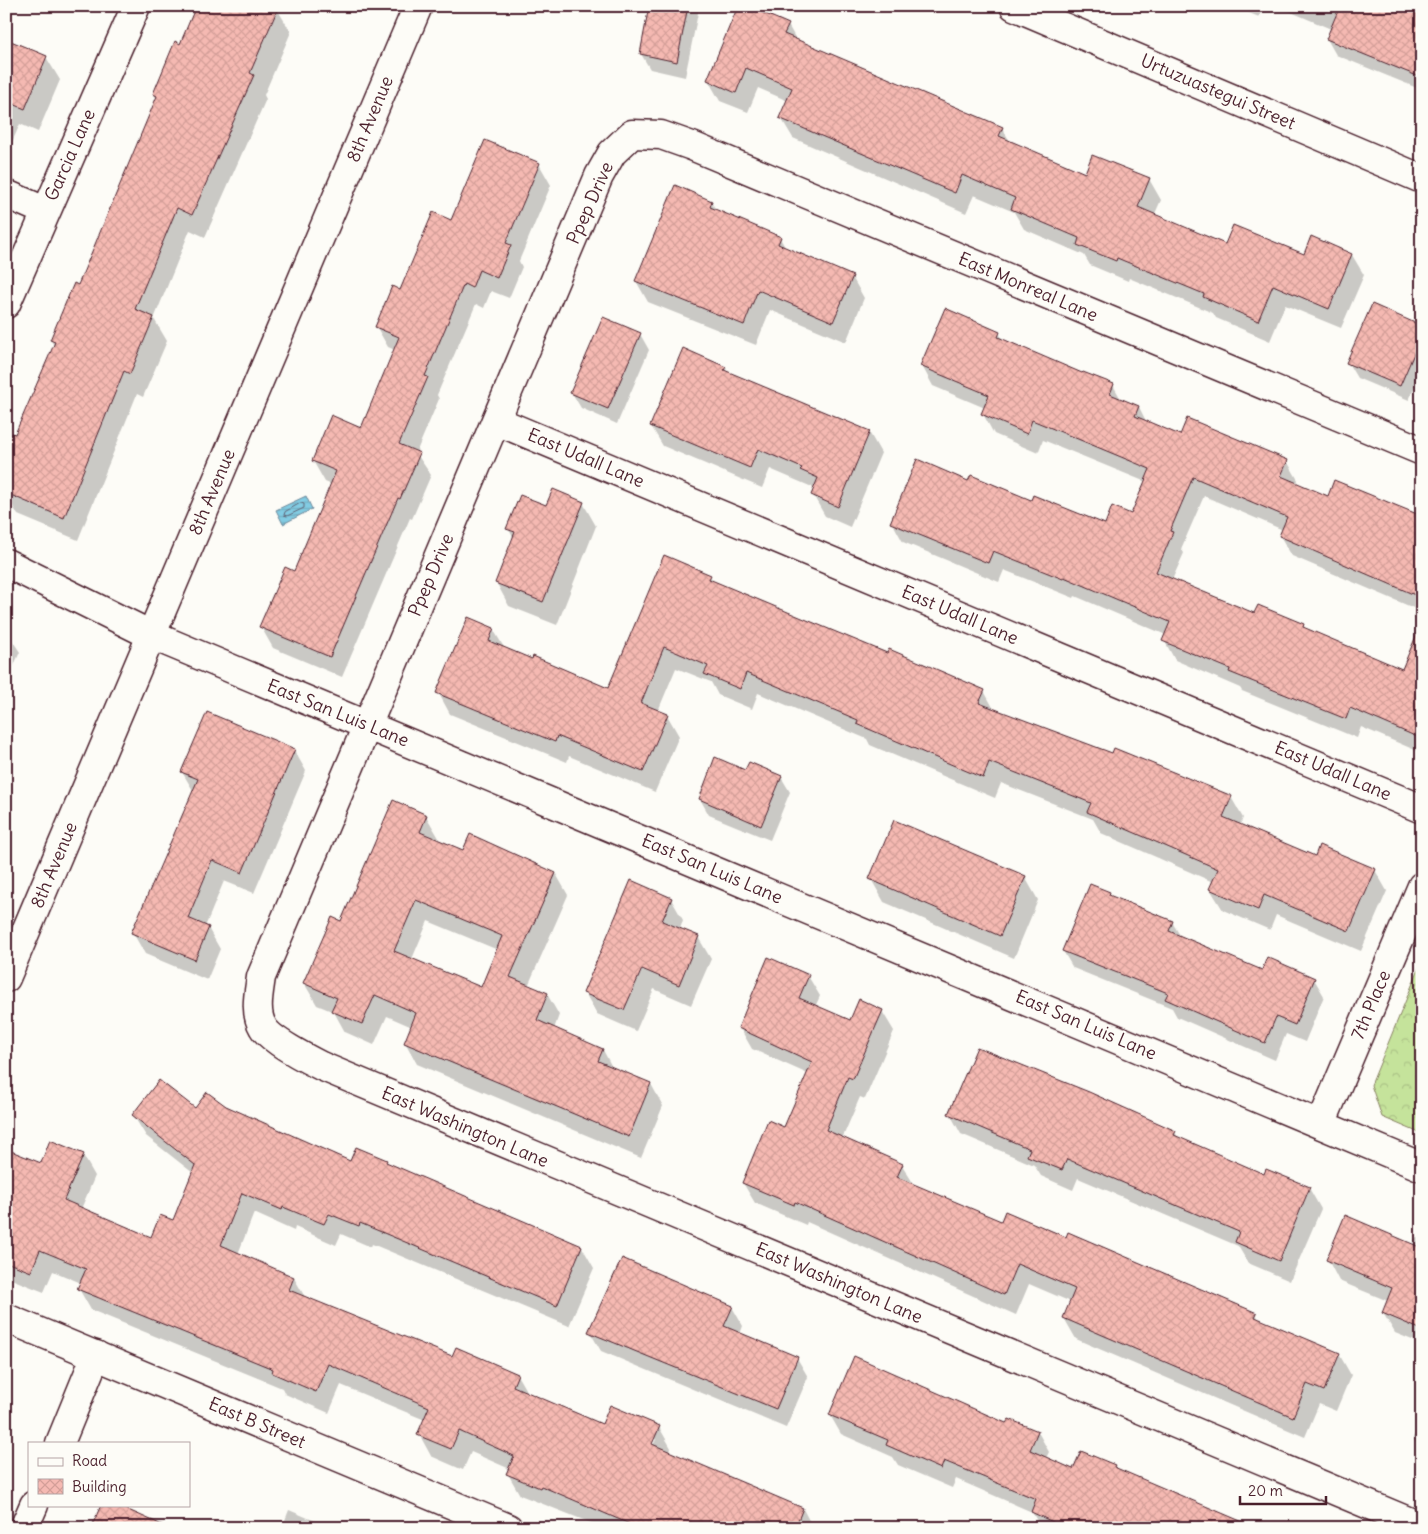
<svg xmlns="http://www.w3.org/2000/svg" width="1428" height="1534" font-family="Delius,sans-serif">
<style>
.forest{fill:url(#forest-crowns);stroke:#888163}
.water{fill:url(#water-rules);stroke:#6c8799}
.shadow{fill:#0003;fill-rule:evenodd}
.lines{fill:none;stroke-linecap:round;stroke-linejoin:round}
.shore{stroke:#606475;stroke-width:1}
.building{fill:url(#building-cross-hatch);stroke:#4a1f2b;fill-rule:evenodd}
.street-casing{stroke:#4a1f2b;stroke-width:31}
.secondary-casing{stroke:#4a1f2b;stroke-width:31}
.street{stroke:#fdfcf7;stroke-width:28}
.secondary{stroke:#fdfcf7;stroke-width:28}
.labels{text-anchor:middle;stroke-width:4;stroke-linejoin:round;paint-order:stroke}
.street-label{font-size:18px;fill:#4a1f2b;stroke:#fdfcf7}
</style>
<defs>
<pattern id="forest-crowns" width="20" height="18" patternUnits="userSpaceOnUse" patternTransform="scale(1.25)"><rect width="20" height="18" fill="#c5e39b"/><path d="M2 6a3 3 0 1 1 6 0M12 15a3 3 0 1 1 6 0" fill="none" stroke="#abc286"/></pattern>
<pattern id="water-rules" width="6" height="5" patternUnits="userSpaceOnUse" patternTransform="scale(1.25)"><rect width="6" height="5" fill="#82cce3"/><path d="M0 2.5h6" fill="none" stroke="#72afc3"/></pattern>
<pattern id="building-cross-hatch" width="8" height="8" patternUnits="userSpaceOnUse" patternTransform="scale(1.25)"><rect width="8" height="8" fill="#f5b9b2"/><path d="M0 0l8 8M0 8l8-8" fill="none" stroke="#d49f99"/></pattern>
</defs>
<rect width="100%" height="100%" fill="#fdfcf7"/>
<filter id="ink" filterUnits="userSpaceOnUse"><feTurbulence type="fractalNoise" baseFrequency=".02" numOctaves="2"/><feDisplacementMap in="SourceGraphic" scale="10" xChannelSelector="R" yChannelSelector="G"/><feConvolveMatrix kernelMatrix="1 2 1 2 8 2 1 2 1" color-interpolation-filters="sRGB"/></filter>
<g filter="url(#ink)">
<polygon class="forest" points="1422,961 1422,1134 1382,1117 1371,1085"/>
<polygon class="water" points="306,496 312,509 283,524 276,510"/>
<g class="shadow">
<polygon points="67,6 85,6 82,13"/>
<polygon points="651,6 699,8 685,77 650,69 641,54"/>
<polygon points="1232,6 1264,6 1259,17"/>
<polygon points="1277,6 1422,6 1422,90 1336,55 1327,39 1331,29"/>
<polygon points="277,9 291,32 264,95 266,99 205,237 190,230 154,319 167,341 143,397 137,394 78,540 18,515 6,494 16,436 54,346 51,340 79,287 157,99 154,94 181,45"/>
<polygon points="788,25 797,41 1002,128 1011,143 1085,175 1149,179 1161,200 1154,216 1226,246 1304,256 1352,255 1364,275 1341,328 1285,305 1270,341 1216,318 1213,313 1129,278 1128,281 1090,265 1084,255 1024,229 1014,212 974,195 966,213 793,138 781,118 788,101 758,88 748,112 720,101 708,80"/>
<polygon points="6,40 46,57 60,80 38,132 20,124 9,149 6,148"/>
<polygon points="539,164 551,185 519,261 522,267 509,298 491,291 484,308 476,304 437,395 439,399 416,453 431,475 412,519 410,518 342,677 273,648 261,627 294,573 332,485 325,482 313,461 361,429 395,350 388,347 376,326 452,222"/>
<polygon points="711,202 717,211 780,238 786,249 852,277 864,298 846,342 770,310 756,345 648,302 636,281"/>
<polygon points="1422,327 1422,370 1409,400 1357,378 1348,363"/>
<path d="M 999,333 L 1004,342 L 1113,385 L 1122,401 L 1139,407 L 1147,423 L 1180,437 L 1287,461 L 1298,480 L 1297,484 L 1329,497 L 1422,518 L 1422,753 L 1361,727 L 1357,738 L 1242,691 L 1240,688 L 1175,660 L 1164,640 L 1166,635 L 1075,596 L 1074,598 L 1004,570 L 999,582 L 903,542 L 892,522 L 969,483 L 1106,525 L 1131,516 L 1146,482 L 1043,440 L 1038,453 L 994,434 L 983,414 L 985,408 L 933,386 L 922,366 ZM 1204,496 L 1283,530 L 1280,536 L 1292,556 L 1416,609 L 1413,616 L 1420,628 L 1402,671 L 1306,630 L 1303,625 L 1255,615 L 1172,580 L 1184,553 L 1181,549 Z"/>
<polygon points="640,334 649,350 617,424 581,408 572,393"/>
<polygon points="725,368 728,373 869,432 881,453 850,527 825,516 813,495 814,491 812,487 770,469 762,488 663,446 651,426"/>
<polygon points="583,503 596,526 557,625 509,606 496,582 514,539 508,528 547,507"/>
<polygon points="710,576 714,582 807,622 984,691 995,711 1231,797 1243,818 1240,825 1315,857 1375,870 1387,891 1361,951 1276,915 1270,930 1223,910 1210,889 1213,882 1101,833 1093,819 1001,783 995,798 870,745 867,739 758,693 752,709 718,695 711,682 676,668 658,711 667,715 679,736 655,792 569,756 567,762 450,714 438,692 493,629 505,649 609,690"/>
<polygon points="6,631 20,652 6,683"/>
<polygon points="294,750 306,771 254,893 224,881 205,927 208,928 220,949 207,980 145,954 133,933 194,792 182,772"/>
<polygon points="781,777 790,792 770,840 709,815 700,799"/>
<path d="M 426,816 L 439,838 L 437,841 L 463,852 L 556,874 L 568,895 L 528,986 L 547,994 L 559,1015 L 554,1029 L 603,1050 L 613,1069 L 651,1084 L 663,1106 L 641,1158 L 417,1064 L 405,1042 L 412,1027 L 387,1016 L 374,1045 L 345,1032 L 334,1012 L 317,1005 L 304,983 L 342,923 ZM 428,921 L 498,950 L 482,989 L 412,959 Z"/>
<polygon points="1025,877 1038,900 1014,958 884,902 871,879"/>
<polygon points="1109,893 1111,897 1172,922 1181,937 1262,972 1314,979 1324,996 1305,1042 1286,1034 1275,1060 1177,1017 1172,1008 1073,968 1063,951"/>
<polygon points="671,899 683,920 680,929 698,937 711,959 691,1005 654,989 636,1031 597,1014 585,993"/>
<polygon points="808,976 820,996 815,1007 851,1022 882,1011 894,1031 865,1099 860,1097 842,1139 902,1165 915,1186 1002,1223 1256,1314 1259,1320 1339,1354 1351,1375 1336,1411 1319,1404 1305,1437 1076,1339 1064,1318 1071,1302 1029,1284 1016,1315 807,1222 806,1225 755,1203 743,1183 785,1128 808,1074 752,1049 740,1028"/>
<path d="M 225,1107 L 351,1162 L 386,1161 L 388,1165 L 582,1247 L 594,1268 L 569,1326 L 372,1244 L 371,1247 L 341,1234 L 336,1245 L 295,1227 L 294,1231 L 254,1213 L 238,1254 L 294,1278 L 305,1297 L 452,1358 L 517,1375 L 528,1394 L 603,1426 L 659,1427 L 671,1448 L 670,1452 L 803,1509 L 813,1528 L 604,1528 L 520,1495 L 508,1474 L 510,1469 L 471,1452 L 463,1470 L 431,1456 L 419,1434 L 425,1420 L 341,1385 L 329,1413 L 285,1394 L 282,1388 L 91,1310 L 79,1289 L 81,1283 L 53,1271 L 44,1292 L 6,1277 L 6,1151 L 42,1165 L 83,1155 L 95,1176 L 81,1209 L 152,1239 L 174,1222 L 193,1173 L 146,1136 L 133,1115 ZM 653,1439 L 656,1439 L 651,1450 L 649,1449 Z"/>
<polygon points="950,1114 1175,1132 1178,1138 1264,1176 1309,1188 1321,1209 1290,1281 1248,1263 1238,1246 1078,1178 1073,1190 1041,1176 1034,1165 961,1134"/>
<polygon points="1416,1237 1422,1240 1422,1344 1395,1333 1383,1313 1388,1301 1339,1281 1328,1260 1412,1245"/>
<polygon points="732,1307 743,1326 740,1334 797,1358 808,1377 786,1428 601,1351 590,1332"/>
<polygon points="830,1415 1007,1425 1009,1420 1038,1432 1049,1452 1046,1458 1074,1471 1114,1466 1115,1469 1254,1528 1041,1528 1032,1512 956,1479 952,1488 898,1465 893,1457 841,1434"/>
<polygon points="1422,1418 1422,1452 1413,1438"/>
<polygon points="289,1510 332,1528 282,1528"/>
</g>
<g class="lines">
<polygon class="shore" points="301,503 304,504 304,508 287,516 284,515 285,512"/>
</g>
<g class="building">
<polygon points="196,6 279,6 250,73 254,75 192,215 177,208 135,309 154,317 130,374 124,371 64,518 6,493 6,446 12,433 15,434 55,342 50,340 74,283 78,285 157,96 153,94 175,41 180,44"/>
<polygon points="649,6 688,6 677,62 640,54"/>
<polygon points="738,6 747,6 789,24 784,34 1003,127 999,136 1085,173 1092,155 1150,178 1138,207 1225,244 1233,225 1304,254 1311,236 1352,254 1329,309 1273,285 1258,321 1203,297 1204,294 1117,258 1116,261 1077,245 1079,238 1011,209 1015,198 962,175 955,193 779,118 792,88 746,68 736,93 707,80"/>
<polygon points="1340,6 1422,6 1422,78 1326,39"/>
<polygon points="6,39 47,56 25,109 6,101"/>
<polygon points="485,140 540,163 506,243 511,245 497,278 479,270 472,288 464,284 425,376 428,377 399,444 420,453 400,499 398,498 330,657 259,627 285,567 294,571 336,471 312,461 331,415 361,428 399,337 375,327 392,286 400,290 433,212 451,220"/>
<polygon points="675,185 712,201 710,207 781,237 778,244 853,276 833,322 758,290 744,325 635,281"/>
<polygon points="1372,304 1422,326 1422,335 1400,386 1346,363"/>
<polygon points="945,308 1000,332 998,337 1082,373 1083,372 1114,384 1110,394 1139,406 1135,416 1180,435 1187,418 1288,460 1281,476 1328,496 1334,480 1422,516 1422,598 1279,536 1287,517 1193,477 1170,531 1173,532 1156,572 1254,613 1258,605 1304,624 1303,627 1402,669 1422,622 1422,739 1350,708 1346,719 1229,672 1230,669 1162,641 1170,622 1064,577 1063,579 993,551 988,563 890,523 917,459 968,481 971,475 1031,500 1033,495 1105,524 1112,506 1131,514 1150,469 1032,420 1027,434 981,414 989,395 920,366"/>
<polygon points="603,317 641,333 608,409 570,393"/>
<polygon points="683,348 726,367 724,370 870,431 838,507 811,495 818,478 800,470 802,468 758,449 750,468 650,426"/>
<polygon points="553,489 584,502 543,602 495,583 515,532 506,529 520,495 546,505"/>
<polygon points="664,555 711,575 709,579 807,620 887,653 889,649 985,690 979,703 1112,753 1114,748 1232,796 1223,817 1315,856 1319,845 1376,869 1349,931 1264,895 1258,910 1209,889 1218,869 1087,812 1091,803 989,762 983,778 857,724 858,720 746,673 740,689 704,674 708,666 664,647 641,703 668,714 643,772 557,736 555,742 436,693 468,617 494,628 489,641 532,659 533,656 608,688"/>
<polygon points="207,712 295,749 242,873 212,860 188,918 209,927 195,960 131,933 198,779 181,772"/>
<polygon points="715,757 745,770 749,762 782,776 761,826 699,799"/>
<path d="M 393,800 L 427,815 L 420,832 L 463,850 L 470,834 L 556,873 L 510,977 L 548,993 L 537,1020 L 603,1049 L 598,1061 L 651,1083 L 629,1137 L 404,1043 L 416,1013 L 375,995 L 362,1024 L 331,1011 L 337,998 L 303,983 L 332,917 L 341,921 ZM 416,900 L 502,936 L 481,987 L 394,951 Z"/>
<polygon points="894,820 1026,876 1000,936 869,879"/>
<polygon points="631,880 672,898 662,921 699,936 679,985 642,969 624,1010 583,993"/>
<polygon points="1090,884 1110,892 1109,895 1173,921 1169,931 1262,970 1267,957 1315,978 1295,1025 1276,1017 1265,1043 1165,999 1168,993 1062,951"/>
<polygon points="768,957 809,975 799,998 850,1020 859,999 883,1010 853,1079 848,1077 826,1130 903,1164 897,1177 1001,1221 1005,1211 1066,1237 1068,1232 1257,1313 1255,1317 1340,1353 1324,1391 1307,1384 1293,1417 1063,1318 1075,1289 1017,1264 1004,1295 795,1202 794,1205 742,1183 768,1120 784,1127 812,1062 738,1028"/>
<polygon points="977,1047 1089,1092 1176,1131 1174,1135 1264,1174 1266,1169 1310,1187 1279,1261 1235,1242 1239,1232 1067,1159 1062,1170 1027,1156 1030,1149 948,1114"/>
<polygon points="159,1080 195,1108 207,1092 226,1106 350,1161 356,1147 387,1160 386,1162 582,1246 557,1306 360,1223 359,1226 329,1214 324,1224 283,1207 282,1210 242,1193 221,1245 294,1277 289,1290 452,1356 456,1347 518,1374 513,1386 602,1424 610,1405 660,1426 652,1444 803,1508 795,1528 639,1528 541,1486 540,1488 506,1474 514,1456 459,1431 451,1449 417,1435 429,1407 328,1364 316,1392 272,1373 273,1369 77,1289 86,1269 40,1250 31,1272 6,1262 6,1149 41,1163 50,1140 84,1154 64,1200 151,1237 160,1215 173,1220 195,1165 132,1115"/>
<polygon points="1345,1215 1422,1248 1422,1330 1382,1313 1392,1288 1326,1260"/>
<polygon points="622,1258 733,1306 724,1326 798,1357 776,1409 588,1332"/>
<polygon points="854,1356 1006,1423 1009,1419 1038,1431 1030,1450 1073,1469 1081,1451 1115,1465 1114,1467 1257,1528 1066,1528 1031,1512 1036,1499 944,1461 941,1469 886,1445 888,1440 829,1415"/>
<polygon points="101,1505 117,1505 169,1528 91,1528"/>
</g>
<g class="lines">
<defs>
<g id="street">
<polyline points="6,194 45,211"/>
<polyline points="6,304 136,6"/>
<polyline points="497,421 1422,809"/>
<path d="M 1422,451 L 692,146 L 661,135 L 632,134 L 612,153 L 599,176 L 261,977 C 259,992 254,1012 263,1027 C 270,1040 307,1059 321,1066 L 1422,1527"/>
<polyline points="6,563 151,635 1422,1167"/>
<polyline points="1321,1124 1422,886"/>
<polyline points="6,1318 508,1528"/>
<polyline points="60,1443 96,1355"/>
<polyline points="24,1528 34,1505"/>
</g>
<g id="secondary">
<polyline points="1014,6 1422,179"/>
<polyline points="6,978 418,6"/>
</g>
</defs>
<use href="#street" class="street-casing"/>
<use href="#secondary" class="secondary-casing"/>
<use href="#street" class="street"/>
<use href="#secondary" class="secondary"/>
</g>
</g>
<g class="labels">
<g class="street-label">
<text transform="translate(1218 92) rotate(23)" y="6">Urtuzuastegui Street</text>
<text transform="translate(370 119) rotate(-67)" y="6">8th Avenue</text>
<text transform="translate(70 155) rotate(-66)" y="6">Garcia Lane</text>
<text transform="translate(590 203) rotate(-66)" y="6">Ppep Drive</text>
<text transform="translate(1028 287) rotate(23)" y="6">East Monreal Lane</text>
<text transform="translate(586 458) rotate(23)" y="6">East Udall Lane</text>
<text transform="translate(212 492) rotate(-67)" y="6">8th Avenue</text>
<text transform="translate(431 575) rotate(-67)" y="6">Ppep Drive</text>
<text transform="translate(960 615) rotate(23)" y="6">East Udall Lane</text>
<text transform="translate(338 713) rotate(22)" y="6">East San Luis Lane</text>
<text transform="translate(1333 771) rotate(23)" y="6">East Udall Lane</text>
<text transform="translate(54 865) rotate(-67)" y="6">8th Avenue</text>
<text transform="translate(712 869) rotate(23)" y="6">East San Luis Lane</text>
<text transform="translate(1371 1005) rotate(-67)" y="6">7th Place</text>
<text transform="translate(1086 1025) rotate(23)" y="6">East San Luis Lane</text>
<text transform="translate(465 1127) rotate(23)" y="6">East Washington Lane</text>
<text transform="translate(839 1283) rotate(23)" y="6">East Washington Lane</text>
<text transform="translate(257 1423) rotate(23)" y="6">East B Street</text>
</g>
</g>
<rect width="1428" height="1534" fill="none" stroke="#fdfcf7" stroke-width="25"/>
<rect x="12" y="12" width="1403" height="1509" fill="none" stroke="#4a1f2b" stroke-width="2" filter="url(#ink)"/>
<rect x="28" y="1442" width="162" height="65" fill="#fdfcf7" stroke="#b5a4a5"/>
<rect x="38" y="1458" width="25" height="8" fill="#fdfcf7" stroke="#b5a4a5"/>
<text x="72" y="1466" font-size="15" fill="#4a1f2b">Road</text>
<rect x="38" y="1479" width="25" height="15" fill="url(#building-cross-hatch)" stroke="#b5a4a5"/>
<text x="72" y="1492" font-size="15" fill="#4a1f2b">Building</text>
<path d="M1240 1496v8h86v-8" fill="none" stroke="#4a1f2b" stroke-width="2.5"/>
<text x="1248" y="1496" font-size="15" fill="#4a1f2b" stroke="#fdfcf7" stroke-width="4" paint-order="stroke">20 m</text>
</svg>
